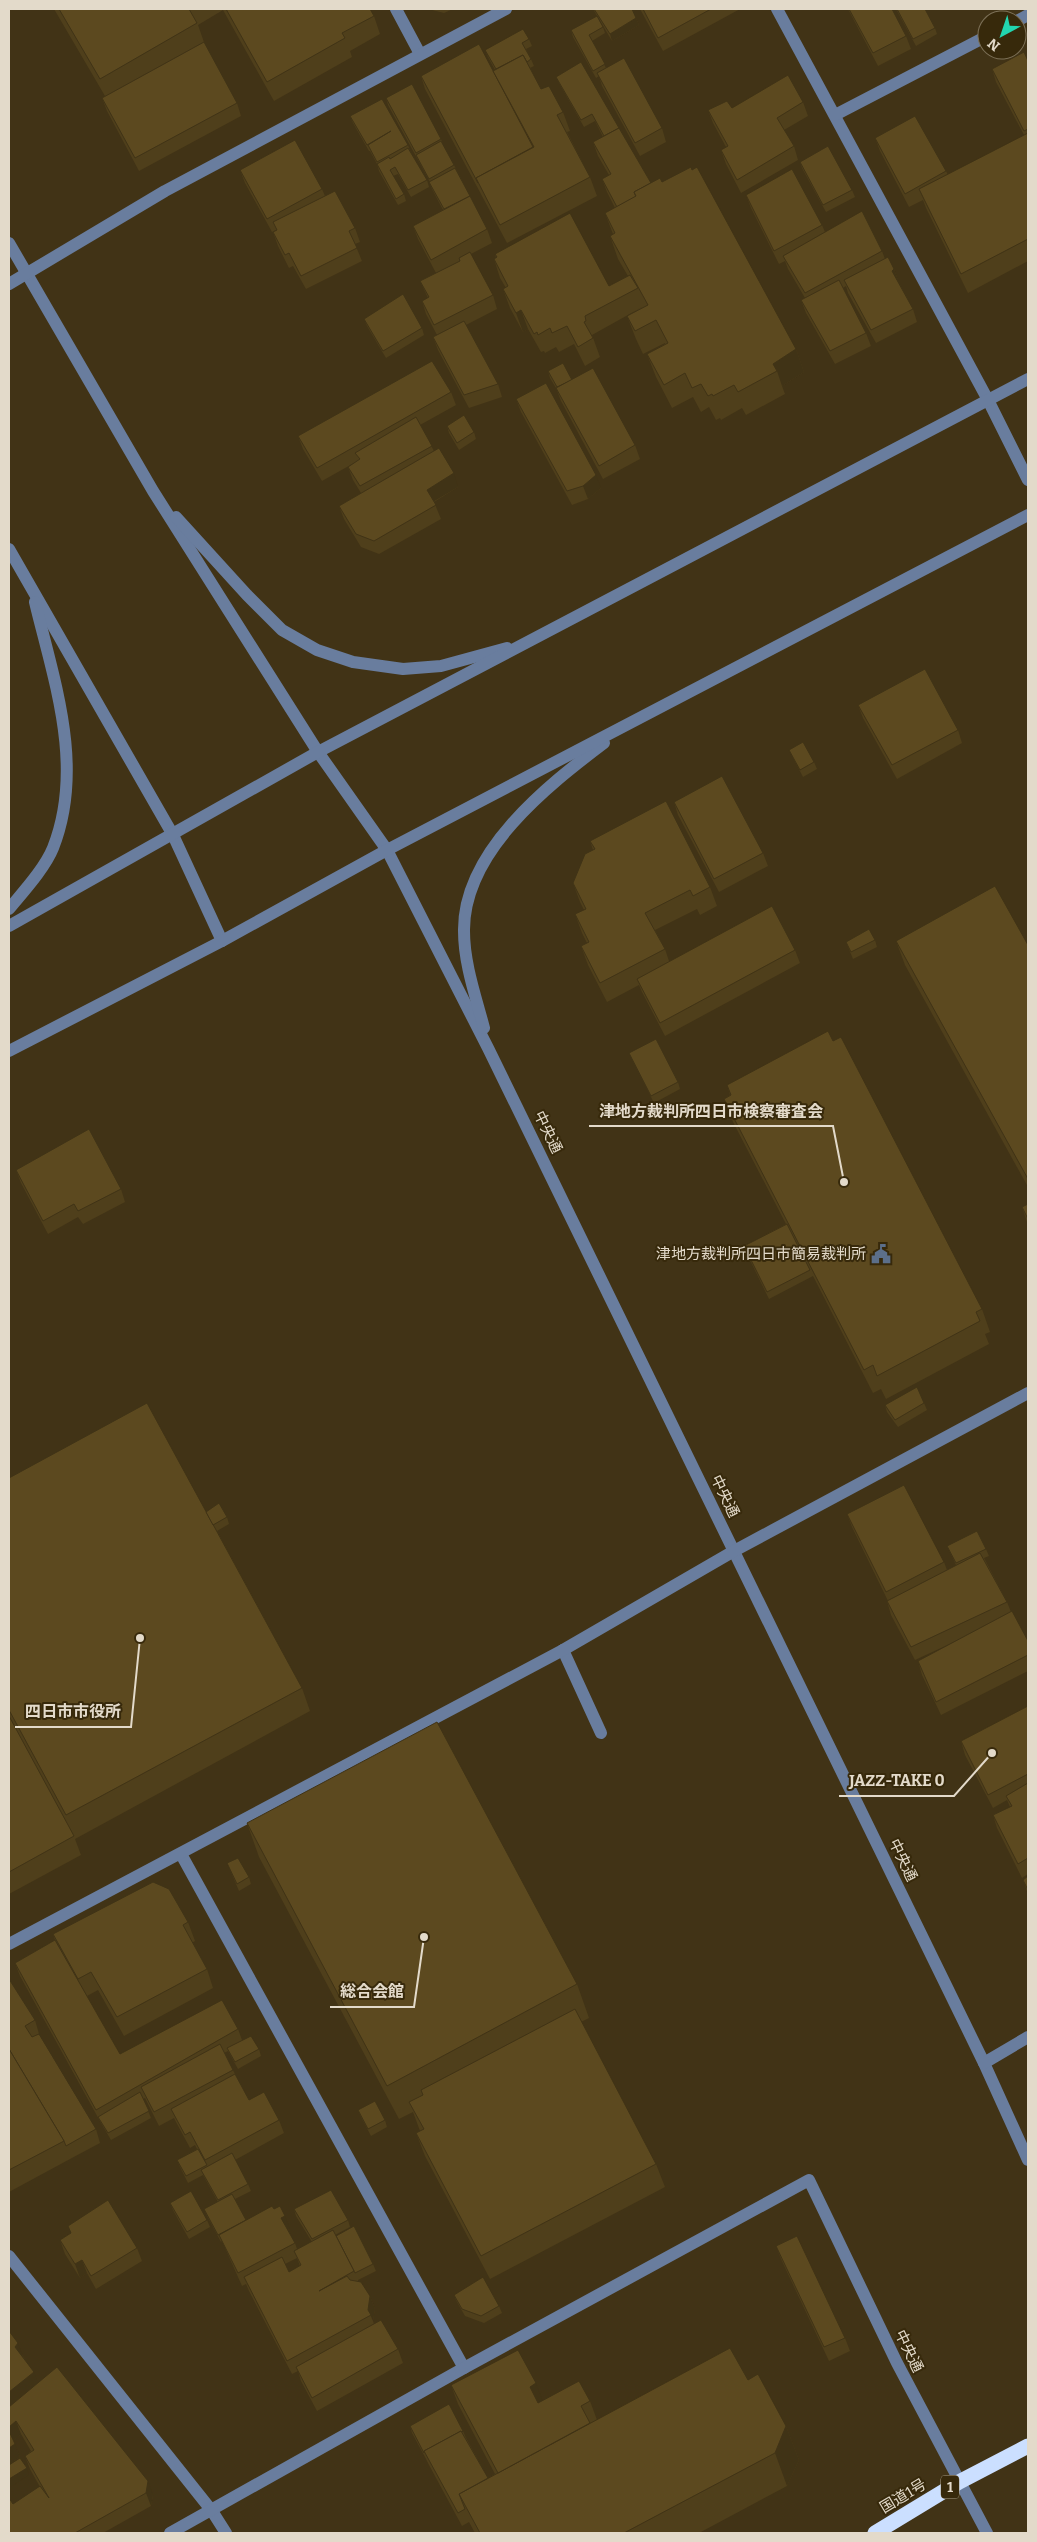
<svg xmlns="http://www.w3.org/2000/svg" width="1037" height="2542" font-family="Bitter,'Noto Sans JP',serif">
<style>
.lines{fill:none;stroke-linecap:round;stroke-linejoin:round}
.minor{stroke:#697d9e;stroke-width:12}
.highway{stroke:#cbdfff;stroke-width:15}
.wall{fill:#4f3f1b;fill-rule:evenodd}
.shaded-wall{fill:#403316}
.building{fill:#5c491f;stroke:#403316}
.labels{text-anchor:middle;stroke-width:4;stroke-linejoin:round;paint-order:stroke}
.shield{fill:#37290b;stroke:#afa591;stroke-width:1}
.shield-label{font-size:14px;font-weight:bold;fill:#e3daca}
.street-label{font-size:15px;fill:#e3daca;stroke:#37290b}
.poi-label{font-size:15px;fill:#e3daca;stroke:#37290b;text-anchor:end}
.leader{fill:none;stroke:#e3daca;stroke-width:2}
.callout-dot{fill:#e3daca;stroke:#37290b;stroke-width:2}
.callout-label{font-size:16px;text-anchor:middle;font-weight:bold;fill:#e3daca;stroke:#37290b;stroke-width:4;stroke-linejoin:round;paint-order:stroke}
</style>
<rect width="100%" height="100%" fill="#413316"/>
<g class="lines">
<g class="minor">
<polyline points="396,9 420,54"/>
<polyline points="777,9 988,400 1028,480"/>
<polyline points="1017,21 1028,15"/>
<polyline points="835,115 987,36"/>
<polyline points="9,243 153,491 318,752 387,850 488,1048 984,2063 1028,2160"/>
<polyline points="9,284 165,191 506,9"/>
<polyline points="176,517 247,595 282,630 317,650 353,662 403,669 441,666 507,648"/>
<polyline points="9,549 173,835 222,941"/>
<path d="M 9,909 C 23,892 45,868 53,848 C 85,767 54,681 35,602"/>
<polyline points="9,926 318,752 1028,379"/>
<path d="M 484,1028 C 476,997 464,964 464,931 C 463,852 547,786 604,743"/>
<polyline points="9,1051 222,941 387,850 1028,515"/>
<polyline points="563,1650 601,1733"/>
<polyline points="181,1854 464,2368"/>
<polyline points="9,1944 563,1650 734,1551 1028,1393"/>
<polyline points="984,2063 1028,2037"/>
<polyline points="9,2256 212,2511 226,2533"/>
<polyline points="170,2533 464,2368 809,2180 897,2363 987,2533"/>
</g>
<polyline class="highway" points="875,2533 959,2482 1028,2446"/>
</g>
<g class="wall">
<polygon points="54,9 370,9 374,16 380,34 350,51 352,57 274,101 223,10 198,25 205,45 237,103 241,116 139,171 107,111 102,98 105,96"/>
<polygon points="431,9 453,9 444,13 432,10"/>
<polygon points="593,9 632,9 639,25 612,41"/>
<polygon points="640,9 740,9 663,51"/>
<polygon points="848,9 892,9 906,36 911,49 878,66"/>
<polygon points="896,9 925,9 935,28 937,34 916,46"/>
<polygon points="603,27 605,33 592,41 606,68 662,128 666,142 640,156 602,86 599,76 596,78 573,37 571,30"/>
<polygon points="529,39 532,46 526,49 531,59 534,66 530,68 541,89 563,112 570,131 567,132 590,177 597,196 507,243 425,89 421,76 493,71 495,70 488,57 485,50"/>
<polygon points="1028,61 1028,261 968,293 926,208 923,200 909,207 880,151 875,138 946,171 948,175 1024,135 996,82 992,69"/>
<polygon points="581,62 651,183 662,182 796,349 804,372 782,386 785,394 746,415 742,408 721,420 720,418 716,420 709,407 701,412 693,397 672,408 656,377 647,354 665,344 665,343 643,354 636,339 627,316 644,306 592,335 600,357 585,366 574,344 559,352 556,347 545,353 544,351 541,352 528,329 523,332 510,308 503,289 506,288 500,278 494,259 496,258 495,254 609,286 628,276 618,259 610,236 613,234 605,213 615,208 607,192 602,179 609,175 598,156 593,142 603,137 595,121 584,127 559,83 556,77"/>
<polygon points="386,98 441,139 443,145 454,165 457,171 487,229 492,243 471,254 493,295 497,309 466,325 498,384 502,397 469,408 438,350 433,337 437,335 426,314 422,301 428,298 420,281 436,273 418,239 413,226 443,210 432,189 429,182 430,182 388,105"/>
<polygon points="803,102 808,116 784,130 794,146 798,160 741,193 726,164 721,150 726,147 713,123 708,110"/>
<polygon points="350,116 408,145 410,151 427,180 429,187 411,197 398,174 393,176 404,194 406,201 398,205 379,171 377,164 370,151 369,151 353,123"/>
<polygon points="800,162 852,190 855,197 826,212 802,168"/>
<polygon points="240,170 322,189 325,196 355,228 360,242 355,244 362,261 306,289 293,266 289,268 278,246 273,232 276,231 276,230 272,232 245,183"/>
<polygon points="746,195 822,225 825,232 882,251 885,259 894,269 899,283 913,309 917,322 876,343 848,293 846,286 843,288 866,333 871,346 835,364 806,313 801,300 805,298 788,269 785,261 779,264 751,208"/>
<polygon points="364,319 422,328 424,335 386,358 367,326"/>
<polygon points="548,371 572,380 635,445 640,459 603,479 561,401 556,388 550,378"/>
<polygon points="451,392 456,405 420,425 434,451 458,487 434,502 441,519 379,554 361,547 344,519 339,506 361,493 353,480 348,467 354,463 322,481 303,449 298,436"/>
<polygon points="516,399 601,488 588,499 572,505 521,412"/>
<polygon points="447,426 474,432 476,439 459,450 449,433"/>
<polygon points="858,705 958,730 962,743 897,779 863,718"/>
<polygon points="789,750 814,762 817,769 803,777 792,756"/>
<polygon points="674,802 763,853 768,866 719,892 678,815"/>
<polygon points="590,841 710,887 717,906 700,915 697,909 655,930 665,949 669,961 795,950 800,963 665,1036 642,992 639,985 607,1002 588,965 581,946 587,943 582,933 575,914 584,910 580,902 573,883 593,850"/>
<polygon points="875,940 877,947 853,959 846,942"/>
<polygon points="896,941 1028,945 1028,1187 905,965"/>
<polygon points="833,1041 982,1309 990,1332 985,1334 989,1344 886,1399 881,1389 873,1393 813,1276 769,1299 746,1252 744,1246 786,1224 733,1122 724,1099 730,1095 727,1085"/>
<polygon points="629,1053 678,1082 680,1089 654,1103"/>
<polygon points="16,1170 121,1189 125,1202 83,1224 78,1217 48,1234 21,1183"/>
<polygon points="1028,1204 1028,1225 1022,1207"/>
<polygon points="924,1403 927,1410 898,1427 887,1412 885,1405"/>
<polygon points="9,1478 206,1512 227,1517 229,1524 217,1531 302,1688 310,1711 75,1839 81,1855 9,1894"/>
<polygon points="847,1514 944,1562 947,1570 956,1565 947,1546 986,1549 989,1556 984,1558 1007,1602 1011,1612 1028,1641 1028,1671 941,1715 922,1675 918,1661 954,1642 915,1660 891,1615 887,1601 888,1601 852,1527"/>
<polygon points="1028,1706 1028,1874 1022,1878 997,1828 993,1815 1010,1807 1007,1800 993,1808 965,1755 961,1741"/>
<polygon points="247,1823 577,1984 589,2018 581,2022 656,2164 665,2187 490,2279 425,2156 416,2133 420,2131 413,2112 399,2119 259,1857"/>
<polygon points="227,1863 249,1877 251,1884 239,1891"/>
<polygon points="1028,1876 1028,1894 1023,1880"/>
<path d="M 188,1922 L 195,1941 L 192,1943 L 207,1969 L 213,1988 L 124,2036 L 98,1990 L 87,1996 L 120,2054 L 238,2029 L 242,2040 L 259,2049 L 261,2056 L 238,2069 L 228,2051 L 224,2053 L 235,2074 L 249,2100 L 279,2120 L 284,2133 L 235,2160 L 248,2184 L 251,2191 L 235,2199 L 246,2220 L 290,2229 L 288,2230 L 295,2243 L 297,2249 L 312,2242 L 296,2216 L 294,2209 L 348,2220 L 350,2227 L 335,2235 L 336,2236 L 373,2264 L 376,2271 L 358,2280 L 358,2282 L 370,2296 L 375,2309 L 373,2321 L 374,2324 L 398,2349 L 403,2363 L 317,2411 L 301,2381 L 298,2371 L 292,2374 L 249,2291 L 246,2284 L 242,2286 L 222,2241 L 221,2242 L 207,2216 L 204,2209 L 218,2202 L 203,2175 L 188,2183 L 180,2167 L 177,2160 L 197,2149 L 195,2145 L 190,2148 L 176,2122 L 174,2118 L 159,2126 L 145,2098 L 143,2099 L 151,2118 L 111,2140 L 101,2123 L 20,1976 L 15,1963 L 55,1940 L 53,1934 ZM 297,2258 L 300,2266 L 289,2272 L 285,2264 Z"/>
<polygon points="9,1979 35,2020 39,2034 37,2035 96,2129 100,2143 70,2159 9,2192"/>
<polygon points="358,2110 385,2120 387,2127 371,2136 361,2117"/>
<polygon points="170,2203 207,2220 210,2227 189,2239 173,2210"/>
<polygon points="68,2226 137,2248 142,2261 96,2289 87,2273 80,2278 65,2254 60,2240 71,2233"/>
<polygon points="776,2246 845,2338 850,2351 829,2361 781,2259"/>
<polygon points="454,2295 499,2306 502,2313 484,2323 465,2316 457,2302"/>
<polygon points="9,2331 38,2383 153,2495 151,2506 103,2533 9,2533 13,2504 40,2487 30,2469 25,2456 31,2451 21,2434 13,2441 20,2457 9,2464"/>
<polygon points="748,2380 786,2426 799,2460 787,2486 699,2533 475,2533 469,2522 462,2526 429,2465 426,2459 412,2433 410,2426 463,2431 466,2438 488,2478 495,2474 458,2404 451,2385 543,2401 590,2401 597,2420"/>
</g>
<g class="shaded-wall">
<polygon points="636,18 639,25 612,41 610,34"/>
<polygon points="894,269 899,283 897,285 892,271"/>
<polygon points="521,310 528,329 523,332 516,313"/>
<polygon points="796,349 804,372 782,386 777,371 773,364"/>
<polygon points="454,473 458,487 431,503 427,490"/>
<polygon points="596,475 601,488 588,499 583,486"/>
<polygon points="285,2216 290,2229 286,2231 281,2218"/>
<polygon points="82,2260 87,2273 80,2278 75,2264"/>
<polygon points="370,2296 375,2309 373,2321 368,2310"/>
<polygon points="18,2343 25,2362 15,2347"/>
<polygon points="34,2372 41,2391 9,2417 9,2392"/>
<polygon points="536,2383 543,2402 537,2406 530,2387"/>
<polygon points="16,2421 21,2434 12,2442 9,2432 9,2427"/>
<polygon points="786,2426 799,2460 787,2486 775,2453"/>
<polygon points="15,2444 20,2457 9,2464 9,2448"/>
<polygon points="27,2468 29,2475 9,2488 9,2479"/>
<polygon points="148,2481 153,2495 151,2506 146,2493"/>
</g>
<g class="building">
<polygon points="59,9 189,9 197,23 100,79"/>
<polygon points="226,9 370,9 374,16 342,33 345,38 267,82"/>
<polygon points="594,9 632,9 636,18 610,34"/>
<polygon points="643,9 711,9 658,38"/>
<polygon points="849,9 892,9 906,36 873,53"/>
<polygon points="897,9 925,9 935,28 913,39"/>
<polygon points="597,16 603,27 589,35 605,64 593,71 571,30"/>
<polygon points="523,29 529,39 522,43 531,59 527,62 523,55 496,69 485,50"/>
<polygon points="204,42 237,103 135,158 102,98"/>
<polygon points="479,44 533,147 476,178 478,183 421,76"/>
<polygon points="1024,52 1028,61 1028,129 1024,131 992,69"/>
<polygon points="523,55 541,89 549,86 563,112 557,115 590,177 500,225 476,178 534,147 493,71"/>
<polygon points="624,58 662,128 635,143 597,73"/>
<polygon points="581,62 619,128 604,136 592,114 581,120 556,77"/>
<polygon points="788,75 803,102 777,118 794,146 737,180 721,150 728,146 708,110 727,101 732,108"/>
<polygon points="412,84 441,139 416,153 386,98"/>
<polygon points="382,99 408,145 377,162 368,145 391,131 367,145 350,116"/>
<polygon points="915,116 946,171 905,194 875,138"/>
<polygon points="619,128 651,183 634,192 636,197 617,207 602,179 611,174 593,142"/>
<polygon points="1028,133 1028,239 961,274 919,189"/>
<polygon points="295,140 322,189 267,219 240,170"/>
<polygon points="441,141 454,165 429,179 416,155"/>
<polygon points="828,146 852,190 823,205 800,162"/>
<polygon points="408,148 427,180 408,190 395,167 390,170 404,194 396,199 377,164 389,157 390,159"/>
<polygon points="691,167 692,170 697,167 796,349 773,364 777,371 738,392 734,385 713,396 712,394 708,396 701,384 692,388 685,373 664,385 647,354 668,343 656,320 635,331 627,316 648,305 610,236 615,233 605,213 636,196 634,192 660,178 662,182"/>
<polygon points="455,168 470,196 444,209 429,182"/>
<polygon points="792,169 822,225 774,251 746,195"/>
<polygon points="335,191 355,228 349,231 357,248 301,276 289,253 285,255 273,232 277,230 273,222"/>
<polygon points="470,196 487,229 431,260 413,226"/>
<polygon points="862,211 882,251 805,293 783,256"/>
<polygon points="570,213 609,286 630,275 638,288 585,316 586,321 584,322 593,338 578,347 567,326 552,333 550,328 538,335 537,332 534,334 521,310 516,313 503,289 508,286 494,259 497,257 495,254"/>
<polygon points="470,252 493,295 434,325 422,301 429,297 420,281 460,261 459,258"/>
<polygon points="888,257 894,269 892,271 913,309 871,330 844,280"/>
<polygon points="839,280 866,333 830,351 801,300"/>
<polygon points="403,294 422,328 383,351 364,319"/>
<polygon points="464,321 498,384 464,395 433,337"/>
<polygon points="432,361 451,392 317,468 298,436"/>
<polygon points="563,363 572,380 557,387 548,371"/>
<polygon points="593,368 635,445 599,466 556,388"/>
<polygon points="546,383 596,475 583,486 567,491 516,399"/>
<polygon points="464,415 474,432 457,443 447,426"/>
<polygon points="416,417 432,446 360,486 348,467 360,459 355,453"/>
<polygon points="439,448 454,473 427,490 436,505 374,541 356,534 339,506"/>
<polygon points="925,669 958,730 892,765 858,705"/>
<polygon points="803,742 814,762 800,770 789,750"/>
<polygon points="722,776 763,853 714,879 674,802"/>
<polygon points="666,801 710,887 693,896 690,890 645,913 665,949 600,983 581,946 589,942 575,914 586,909 573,883 585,854 595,849 590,841"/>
<polygon points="995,886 1028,945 1028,1179 896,941"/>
<polygon points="772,906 795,950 660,1023 637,979"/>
<polygon points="869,929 875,940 851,952 846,942"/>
<polygon points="828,1031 833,1041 841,1037 982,1309 976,1312 980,1321 877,1376 873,1365 864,1370 724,1099 731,1095 727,1085"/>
<polygon points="656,1039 678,1082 651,1096 629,1053"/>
<polygon points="89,1129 121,1189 78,1211 74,1204 43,1221 16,1170"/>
<polygon points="1028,1204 1028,1219 1022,1207"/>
<polygon points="787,1224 810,1270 767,1292 744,1246"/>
<polygon points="917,1387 924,1403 895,1420 885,1405"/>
<polygon points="147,1403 302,1688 66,1815 9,1710 9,1478"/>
<polygon points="904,1485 944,1562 886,1592 847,1514"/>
<polygon points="219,1503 227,1517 213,1525 206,1512"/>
<polygon points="977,1531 986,1549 956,1563 947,1546"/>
<polygon points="980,1553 1007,1602 911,1647 887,1601"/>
<polygon points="1012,1611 1028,1641 1028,1655 936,1702 918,1661"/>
<polygon points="1028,1706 1028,1774 988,1795 961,1741"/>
<polygon points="9,1716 74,1836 9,1872"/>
<polygon points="437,1722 577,1984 387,2086 247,1823"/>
<polygon points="1028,1783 1028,1858 1018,1864 993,1815 1012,1806 1006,1796"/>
<polygon points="238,1858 249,1877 237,1884 227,1863"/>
<polygon points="1028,1876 1028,1890 1023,1880"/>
<polygon points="153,1882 169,1889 188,1922 183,1925 207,1969 117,2017 91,1972 78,1979 53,1934"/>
<polygon points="55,1940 120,2054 222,2000 238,2029 96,2110 15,1963"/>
<polygon points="9,1979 35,2020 25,2026 32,2037 39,2034 96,2129 66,2146 64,2141 9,2049"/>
<polygon points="575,2009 656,2164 481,2256 416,2133 424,2129 409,2102 423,2095 421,2090"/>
<polygon points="251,2036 259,2049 235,2062 227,2048"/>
<polygon points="220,2044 233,2070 154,2112 141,2087"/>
<polygon points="9,2049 64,2141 9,2170"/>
<polygon points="235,2074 249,2100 264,2092 279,2120 205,2160 190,2132 185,2135 171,2109"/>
<polygon points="140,2092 149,2111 108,2133 98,2117"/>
<polygon points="375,2101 385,2120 368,2129 358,2110"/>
<polygon points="198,2149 207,2165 186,2176 177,2160"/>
<polygon points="232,2153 248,2184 218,2200 201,2170"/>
<polygon points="331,2190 348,2220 312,2239 294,2209"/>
<polygon points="191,2191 207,2220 187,2232 170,2203"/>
<polygon points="232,2194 246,2220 218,2235 204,2209"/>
<polygon points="108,2200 137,2248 91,2276 82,2260 75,2264 60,2240 71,2233 68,2226"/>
<polygon points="272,2206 274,2209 280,2206 285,2216 281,2218 295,2243 238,2273 219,2235"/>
<polygon points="354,2226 373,2264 355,2273 336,2236"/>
<polygon points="333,2230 354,2271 319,2291 347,2276 350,2280 361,2282 370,2296 368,2310 371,2315 287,2361 244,2277 282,2257 289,2272 301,2265 294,2251"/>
<polygon points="797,2236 845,2338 824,2347 776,2246"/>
<polygon points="483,2277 499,2306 481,2316 462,2309 454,2295"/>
<polygon points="381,2320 398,2349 312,2398 296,2367"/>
<polygon points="9,2331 18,2343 15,2347 34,2372 9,2392"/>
<polygon points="730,2348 748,2380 758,2374 786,2426 775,2453 624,2533 480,2533 459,2494"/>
<polygon points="518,2350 536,2383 530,2387 538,2403 579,2381 590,2401 581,2406 590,2423 498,2473 451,2385"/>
<polygon points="57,2367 148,2481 146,2493 75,2533 9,2533 9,2498 13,2504 40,2486 49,2498 25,2456 34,2450 16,2421 9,2427 9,2407"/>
<polygon points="449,2404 463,2431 462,2432 461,2431 424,2451 424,2453 410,2426"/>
<polygon points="9,2431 15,2444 9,2448"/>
<polygon points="461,2431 488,2478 459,2494 465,2509 458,2513 424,2451"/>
<polygon points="20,2458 27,2468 9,2479 9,2465"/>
</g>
<defs>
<symbol id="civic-bare" viewBox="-9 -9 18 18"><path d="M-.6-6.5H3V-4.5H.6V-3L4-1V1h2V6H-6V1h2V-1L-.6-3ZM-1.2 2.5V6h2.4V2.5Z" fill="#5c6f8a" stroke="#37290b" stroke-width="2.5" paint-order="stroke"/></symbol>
</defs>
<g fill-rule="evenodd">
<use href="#civic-bare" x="867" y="1240" width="28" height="28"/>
</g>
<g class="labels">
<rect class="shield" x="941" y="2475.5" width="18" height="23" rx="4"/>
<g class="shield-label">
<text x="950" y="2492">1</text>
</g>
<g class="street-label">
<text transform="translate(548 1132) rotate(64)" y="5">中央通</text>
<text transform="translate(725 1496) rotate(64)" y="5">中央通</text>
<text transform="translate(903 1860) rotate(64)" y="5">中央通</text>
<text transform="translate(909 2351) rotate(64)" y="5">中央通</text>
<text transform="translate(903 2496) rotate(-31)" y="5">国道1号</text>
</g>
<g class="poi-label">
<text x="866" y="1259">津地方裁判所四日市簡易裁判所</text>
</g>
</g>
<path class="leader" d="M844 1182L833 1126H589M140 1638L131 1727H15M992 1753L954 1796H839M424 1937L414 2007H330"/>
<g class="callout-dot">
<circle cx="844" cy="1182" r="5"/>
<circle cx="140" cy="1638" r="5"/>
<circle cx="992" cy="1753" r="5"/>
<circle cx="424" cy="1937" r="5"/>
</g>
<g class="callout-label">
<text x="711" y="1117">津地方裁判所四日市検察審査会</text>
<text x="73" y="1717">四日市市役所</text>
<text x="897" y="1786">JAZZ-TAKE 0</text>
<text x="372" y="1997">総合会館</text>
</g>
<rect width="1037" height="2542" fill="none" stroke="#e3daca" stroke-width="20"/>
<g transform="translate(1002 35) rotate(220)"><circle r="24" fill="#37290b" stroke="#7c7057"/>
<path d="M0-4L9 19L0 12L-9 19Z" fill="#22d5af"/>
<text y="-8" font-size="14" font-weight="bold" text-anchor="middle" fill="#e3daca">N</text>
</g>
</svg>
